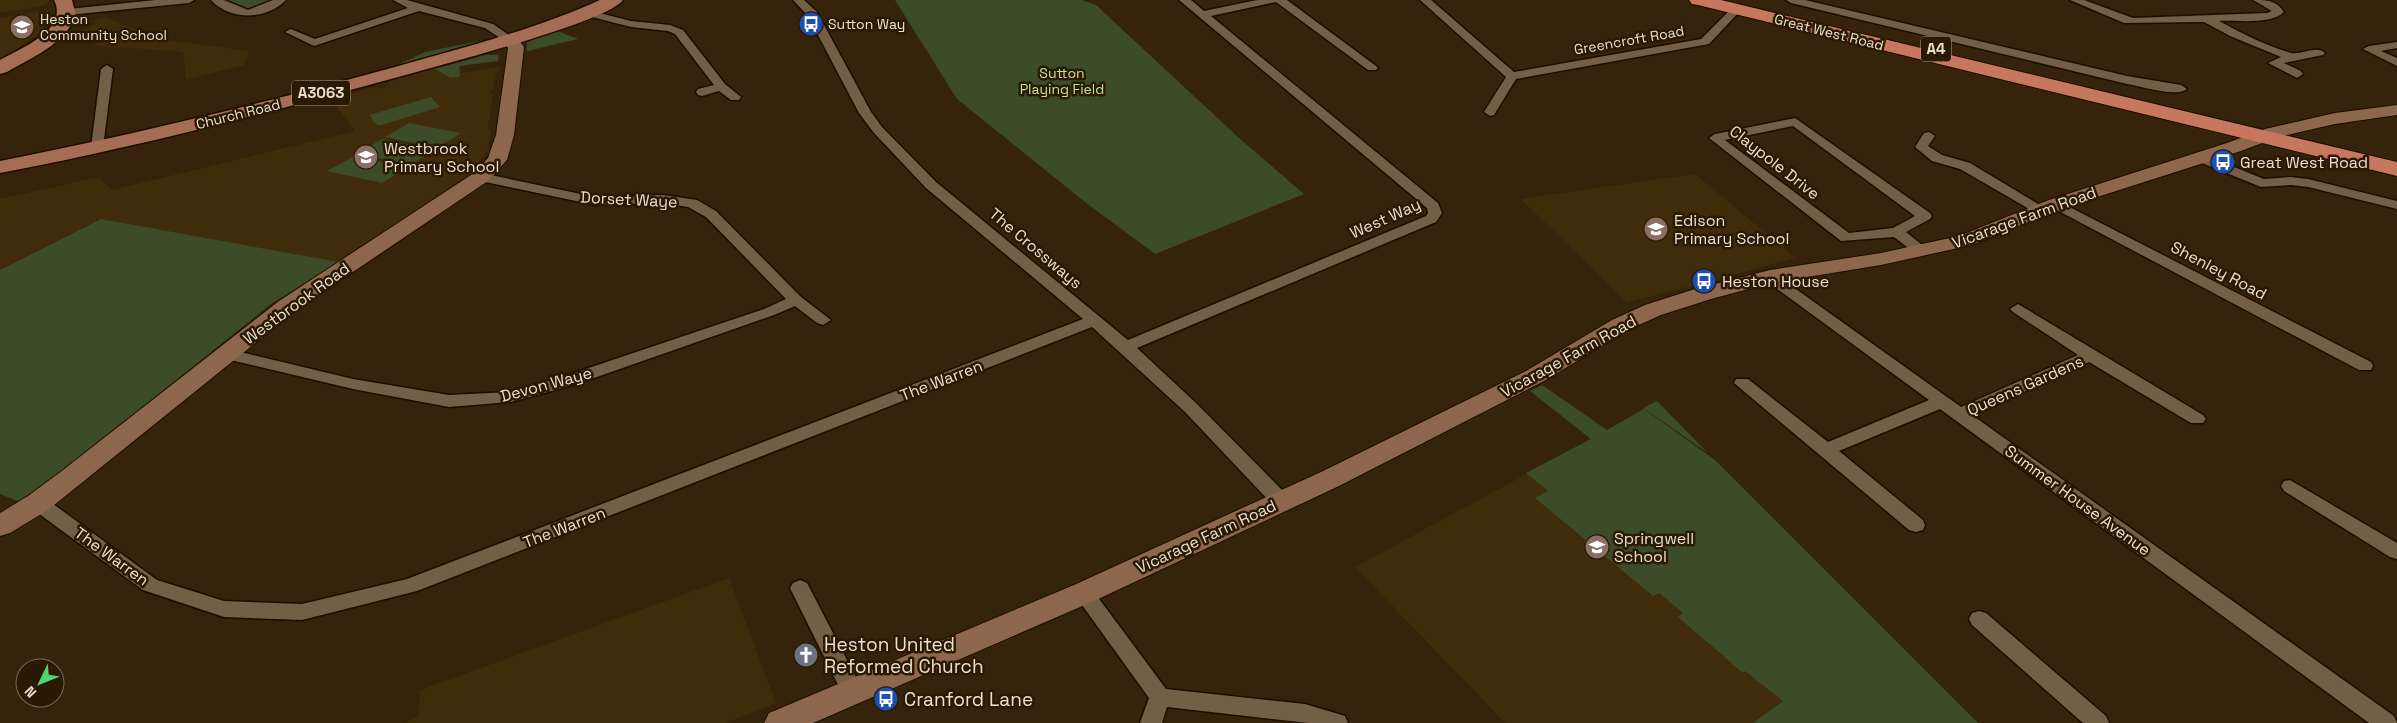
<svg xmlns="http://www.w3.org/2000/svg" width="2397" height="723" font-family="'Space Grotesk',sans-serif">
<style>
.built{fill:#402b0a}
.green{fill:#3c4b28}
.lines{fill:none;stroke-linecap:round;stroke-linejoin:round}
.street-casing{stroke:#1c0d00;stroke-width:3}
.secondary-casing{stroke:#1c0d00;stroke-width:2}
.primary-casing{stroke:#1c0d00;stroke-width:3}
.highway-casing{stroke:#1c0d00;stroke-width:2}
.street{fill:#725f45;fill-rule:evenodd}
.secondary{fill:#8c664d;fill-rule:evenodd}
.primary{fill:#a66d55;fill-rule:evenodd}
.highway{fill:#c8775f;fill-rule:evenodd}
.labels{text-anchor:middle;stroke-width:5;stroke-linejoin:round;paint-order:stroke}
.far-poi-label{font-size:14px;fill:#ebdfd1;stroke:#2b1a03;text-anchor:start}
.far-street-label{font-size:14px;fill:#ebdfd1;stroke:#2b1a03}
.far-park-label{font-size:14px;fill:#c0e293;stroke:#2b1a03}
.shield{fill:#2b1a03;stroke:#b1a493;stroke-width:1}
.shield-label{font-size:15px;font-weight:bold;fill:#ebdfd1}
.poi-label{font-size:16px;fill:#ebdfd1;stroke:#2b1a03;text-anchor:start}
.street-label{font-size:16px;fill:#ebdfd1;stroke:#2b1a03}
.near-poi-label{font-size:19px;fill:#ebdfd1;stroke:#2b1a03;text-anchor:start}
</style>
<rect width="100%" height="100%" fill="#35240b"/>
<g class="built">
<polygon points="0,0 50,0 46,5 0,13"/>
<polygon points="50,10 47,24 42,30 26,43 0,60 0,18"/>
<polygon points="105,17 157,39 249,51 244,65 186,80 183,52 93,45 108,36 94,31 82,31 96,24 92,21"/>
<polygon points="460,61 461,73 501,67 496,74 493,90 490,92 493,93 488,127 491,133 487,152 469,174 339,262 101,219 0,270 0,199 99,177 112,190 355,131 332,100 375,87 377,89 385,87 390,81"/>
<polygon points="1695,174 1796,258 1627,303 1521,199"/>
<polygon points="1542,385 1607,430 1644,409 1715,460 1978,723 1505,723 1355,567 1591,439 1530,391"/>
<polygon points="729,578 776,703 725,723 403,723 418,717 420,690"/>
</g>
<g class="green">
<polygon points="278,0 251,12 222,1 225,0"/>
<polygon points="895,0 1081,0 1096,5 1239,138 1304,194 1155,254 1085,202 957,99"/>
<polygon points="557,31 578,39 527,51 527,43 540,36"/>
<polygon points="479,41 479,42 395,66 425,52"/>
<polygon points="485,55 499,55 498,61 459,66 460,77 451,78 435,69"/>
<polygon points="431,97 440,107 378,126 369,115"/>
<polygon points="409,123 461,133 438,148 385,137"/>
<polygon points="382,139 435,150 411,165 357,154"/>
<polygon points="354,156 407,168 382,183 327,171"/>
<polygon points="101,219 339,262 271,304 49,482 18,501 0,494 0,270"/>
<polygon points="1542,385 1607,430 1644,409 1715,460 1978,723 1753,723 1783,701 1745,671 1743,673 1678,617 1683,613 1659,593 1653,596 1535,498 1548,491 1526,473 1591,439 1530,391"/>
<polygon points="1657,401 1708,453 1643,408"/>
</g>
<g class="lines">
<defs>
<g id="street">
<polygon points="156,0 194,0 189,3 68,15 63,12 68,9"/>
<path d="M 211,0 L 224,0 L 248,10 L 273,0 L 286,0 C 267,20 230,21 211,0 Z"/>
<polygon points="393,0 407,0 493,24 516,40 514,42 506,42 485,28 419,11 314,46 285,32 291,29 315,39 408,8"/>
<polygon points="793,0 804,0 817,12 871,112 882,127 936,182 1128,340 1426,216 1428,213 1427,208 1179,0 1191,0 1204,11 1257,0 1287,0 1376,66 1378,68 1376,70 1368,70 1276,2 1211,16 1438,203 1442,213 1436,222 1137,348 1197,404 1288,496 1290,501 1288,506 1281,508 1274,506 1185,412 1092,327 417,591 302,620 224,617 143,590 31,508 29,503 31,498 38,496 45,498 157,580 224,601 302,604 407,579 1083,319 926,188 874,133 859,113 808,16"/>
<polygon points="1420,0 1431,0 1514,72 1701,39 1733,7 1741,7 1742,9 1709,44 1516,79 1494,115 1490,116 1484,112 1506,77"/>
<path d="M 1786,0 L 1805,0 L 2127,76 L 2181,85 L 2187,89 C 2178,98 2140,86 2127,84 L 1791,3 Z"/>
<path d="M 2070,0 L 2084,0 L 2133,18 L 2267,13 L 2272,11 L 2253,0 C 2267,0 2276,0 2284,12 C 2271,25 2238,20 2219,21 C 2241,33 2267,46 2291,53 C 2302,55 2317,45 2325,53 L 2323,55 L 2284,63 L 2301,71 L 2303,74 L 2297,78 L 2268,63 L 2281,57 L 2230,36 L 2204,22 L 2124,23 Z"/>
<polygon points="588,10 631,21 670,25 683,30 725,84 741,97 739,100 731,100 719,91 702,96 698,95 696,92 698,89 714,85 675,34 668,31 631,27 584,15 584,11"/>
<polygon points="2397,42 2397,48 2381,51 2397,58 2397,66 2363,49 2369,46"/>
<polygon points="107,65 113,69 103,147 97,151 91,147 101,69"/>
<path d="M 1795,118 L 1930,213 L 1932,216 L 1930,219 L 1906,232 L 1926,248 L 1928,251 L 1926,254 L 1916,254 L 1894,237 L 1841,241 L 1709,138 L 1715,134 ZM 1793,126 L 1915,216 L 1893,228 L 1849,233 L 1725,140 Z"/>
<polygon points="1929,132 1935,136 1928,146 1942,155 1970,163 2048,210 2041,214 2036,213 1960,169 1932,161 1915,147 1924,133"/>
<polygon points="2202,154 2264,179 2291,177 2308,179 2397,201 2397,209 2308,187 2291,185 2261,187 2197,161 2195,158"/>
<polygon points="481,173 595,197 663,195 697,200 716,211 801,297 831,320 823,325 817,323 795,306 774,315 574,385 511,402 449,407 353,389 222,358 220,354 222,350 228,349 353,379 449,395 511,392 562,377 764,309 786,299 706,217 688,207 663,203 595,205 476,180 474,177"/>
<polygon points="2056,200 2371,362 2373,366 2371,370 2359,370 2051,207 2049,204"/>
<polygon points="1770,273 1775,274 1961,407 2078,355 2013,312 2010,309 2018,304 2203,415 2206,419 2203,423 2191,423 2089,362 1972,415 2394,716 2397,723 2369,723 1940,409 1839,451 1923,520 1925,525 1923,530 1916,532 1909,530 1734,383 1736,379 1748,379 1828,442 1929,400 1765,280 1763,277"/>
<polygon points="2290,480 2397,543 2397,559 2390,557 2284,491 2281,486 2284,481"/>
<polygon points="800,580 807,583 861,687 864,693 861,699 853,702 845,699 790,588 793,583"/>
<polygon points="1084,585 1091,588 1166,689 1305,704 1345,716 1348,723 1308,723 1167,707 1162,723 1140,723 1149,698 1077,598 1074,593 1077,588"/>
<polygon points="1979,611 1986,613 2106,716 2109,723 2083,723 1972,625 1969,619 1972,613"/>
</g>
<g id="secondary">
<polygon points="510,35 516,36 524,47 514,135 507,160 488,181 295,311 48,510 10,533 0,536 0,513 28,496 63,470 279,301 474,173 488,158 496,135 508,48 502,40 504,36"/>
<polygon points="2397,105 2397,115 2335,124 2278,137 2241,151 2063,208 1972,245 1881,265 1771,283 1711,299 1661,315 1628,330 1544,381 1339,486 1094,601 813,723 764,723 769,713 1074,585 1321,472 1526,371 1612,320 1645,305 1695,289 1770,270 1881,253 1959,236 2049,200 2227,143 2265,129 2335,113"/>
</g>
<g id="primary">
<path d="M 54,0 L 72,0 L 76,16 C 65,44 31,58 7,72 L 0,74 L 0,60 C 21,48 69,30 54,0 Z"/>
<path d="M 600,0 L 623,0 C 610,19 484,53 456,61 C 305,103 154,144 0,173 L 0,161 C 133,135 264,103 395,67 C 464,47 534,30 600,0 Z"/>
</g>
<polygon id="highway" points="1689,0 1721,0 2397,162 2397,176 1698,5 1692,4"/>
</defs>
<use href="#street" class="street-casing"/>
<use href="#secondary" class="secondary-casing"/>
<use href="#primary" class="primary-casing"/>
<use href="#highway" class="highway-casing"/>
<use href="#street" class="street"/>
<use href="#secondary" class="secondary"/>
<use href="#primary" class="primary"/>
<use href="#highway" class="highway"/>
</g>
<defs>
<symbol id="bus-disc" viewBox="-11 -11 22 22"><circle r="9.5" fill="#1a4fb4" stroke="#2b1a03"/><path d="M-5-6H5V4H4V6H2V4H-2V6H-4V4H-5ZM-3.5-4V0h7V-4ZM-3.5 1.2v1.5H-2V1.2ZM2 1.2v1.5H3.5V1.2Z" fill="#fff"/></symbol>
<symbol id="school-disc" viewBox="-11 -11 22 22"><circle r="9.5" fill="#8d6e63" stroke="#2b1a03"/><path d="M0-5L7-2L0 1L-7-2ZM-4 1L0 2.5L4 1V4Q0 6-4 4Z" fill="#fff"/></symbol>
<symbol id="church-disc" viewBox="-11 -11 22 22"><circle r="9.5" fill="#6b7280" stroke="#2b1a03"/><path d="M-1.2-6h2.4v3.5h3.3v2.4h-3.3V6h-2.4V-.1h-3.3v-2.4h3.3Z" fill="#fff"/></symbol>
</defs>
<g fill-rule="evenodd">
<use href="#bus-disc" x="797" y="10" width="28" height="28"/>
<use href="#school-disc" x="8" y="13" width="28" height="28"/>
<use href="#school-disc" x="352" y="143" width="28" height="28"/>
<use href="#bus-disc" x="2209" y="148" width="28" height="28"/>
<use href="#school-disc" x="1642" y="215" width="28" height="28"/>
<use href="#bus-disc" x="1690" y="267" width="28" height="28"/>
<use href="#school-disc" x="1583" y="533" width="28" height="28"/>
<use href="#church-disc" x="792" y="641" width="28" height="28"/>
<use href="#bus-disc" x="872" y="685" width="28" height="28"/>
</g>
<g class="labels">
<g class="far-poi-label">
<text x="40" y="24">Heston<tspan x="40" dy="16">Community School</tspan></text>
<text x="828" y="29">Sutton Way</text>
</g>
<g class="far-street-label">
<text transform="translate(1829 32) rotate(14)" y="5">Great West Road</text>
<text transform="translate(1629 40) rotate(-10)" y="5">Greencroft Road</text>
<text transform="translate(238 114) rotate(-14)" y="5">Church Road</text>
</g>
<g class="far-park-label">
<text x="1062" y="78">Sutton<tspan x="1062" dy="16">Playing Field</tspan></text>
</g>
<g class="shield">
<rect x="1921" y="36.5" width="30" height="25" rx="4"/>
<rect x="292" y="80.5" width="58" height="25" rx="4"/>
</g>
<g class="shield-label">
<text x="1936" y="54">A4</text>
<text x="321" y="98">A3063</text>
</g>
<g class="poi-label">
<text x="384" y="154">Westbrook<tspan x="384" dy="18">Primary School</tspan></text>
<text x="2240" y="168">Great West Road</text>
<text x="1674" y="226">Edison<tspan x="1674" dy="18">Primary School</tspan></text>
<text x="1722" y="287">Heston House</text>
<text x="1614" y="544">Springwell<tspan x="1614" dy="18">School</tspan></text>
</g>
<g class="street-label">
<text transform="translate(1775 162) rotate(38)" y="6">Claypole Drive</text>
<text transform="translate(629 199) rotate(3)" y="6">Dorset Waye</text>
<text transform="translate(2024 217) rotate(-20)" y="6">Vicarage Farm Road</text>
<text transform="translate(1385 218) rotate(-24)" y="6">West Way</text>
<text transform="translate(1036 248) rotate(40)" y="6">The Crossways</text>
<text transform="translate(2219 270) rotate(28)" y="6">Shenley Road</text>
<text transform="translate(296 303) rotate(-36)" y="6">Westbrook Road</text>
<text transform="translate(1568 356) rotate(-29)" y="6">Vicarage Farm Road</text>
<text transform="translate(941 380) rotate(-21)" y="6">The Warren</text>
<text transform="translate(546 384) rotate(-15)" y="6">Devon Waye</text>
<text transform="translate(2025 385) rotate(-24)" y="6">Queens Gardens</text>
<text transform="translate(2078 500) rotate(36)" y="6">Summer House Avenue</text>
<text transform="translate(564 527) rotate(-21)" y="6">The Warren</text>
<text transform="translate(1206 536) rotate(-25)" y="6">Vicarage Farm Road</text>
<text transform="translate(112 556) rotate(36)" y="6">The Warren</text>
</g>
<g class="near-poi-label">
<text x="824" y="651">Heston United<tspan x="824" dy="22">Reformed Church</tspan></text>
<text x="904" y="706">Cranford Lane</text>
</g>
</g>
<g transform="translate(40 683) rotate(227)"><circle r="24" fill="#2b1a03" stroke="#786955"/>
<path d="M0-4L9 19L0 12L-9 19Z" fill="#51d674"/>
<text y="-8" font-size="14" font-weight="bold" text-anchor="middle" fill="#ebdfd1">N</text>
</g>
</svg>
